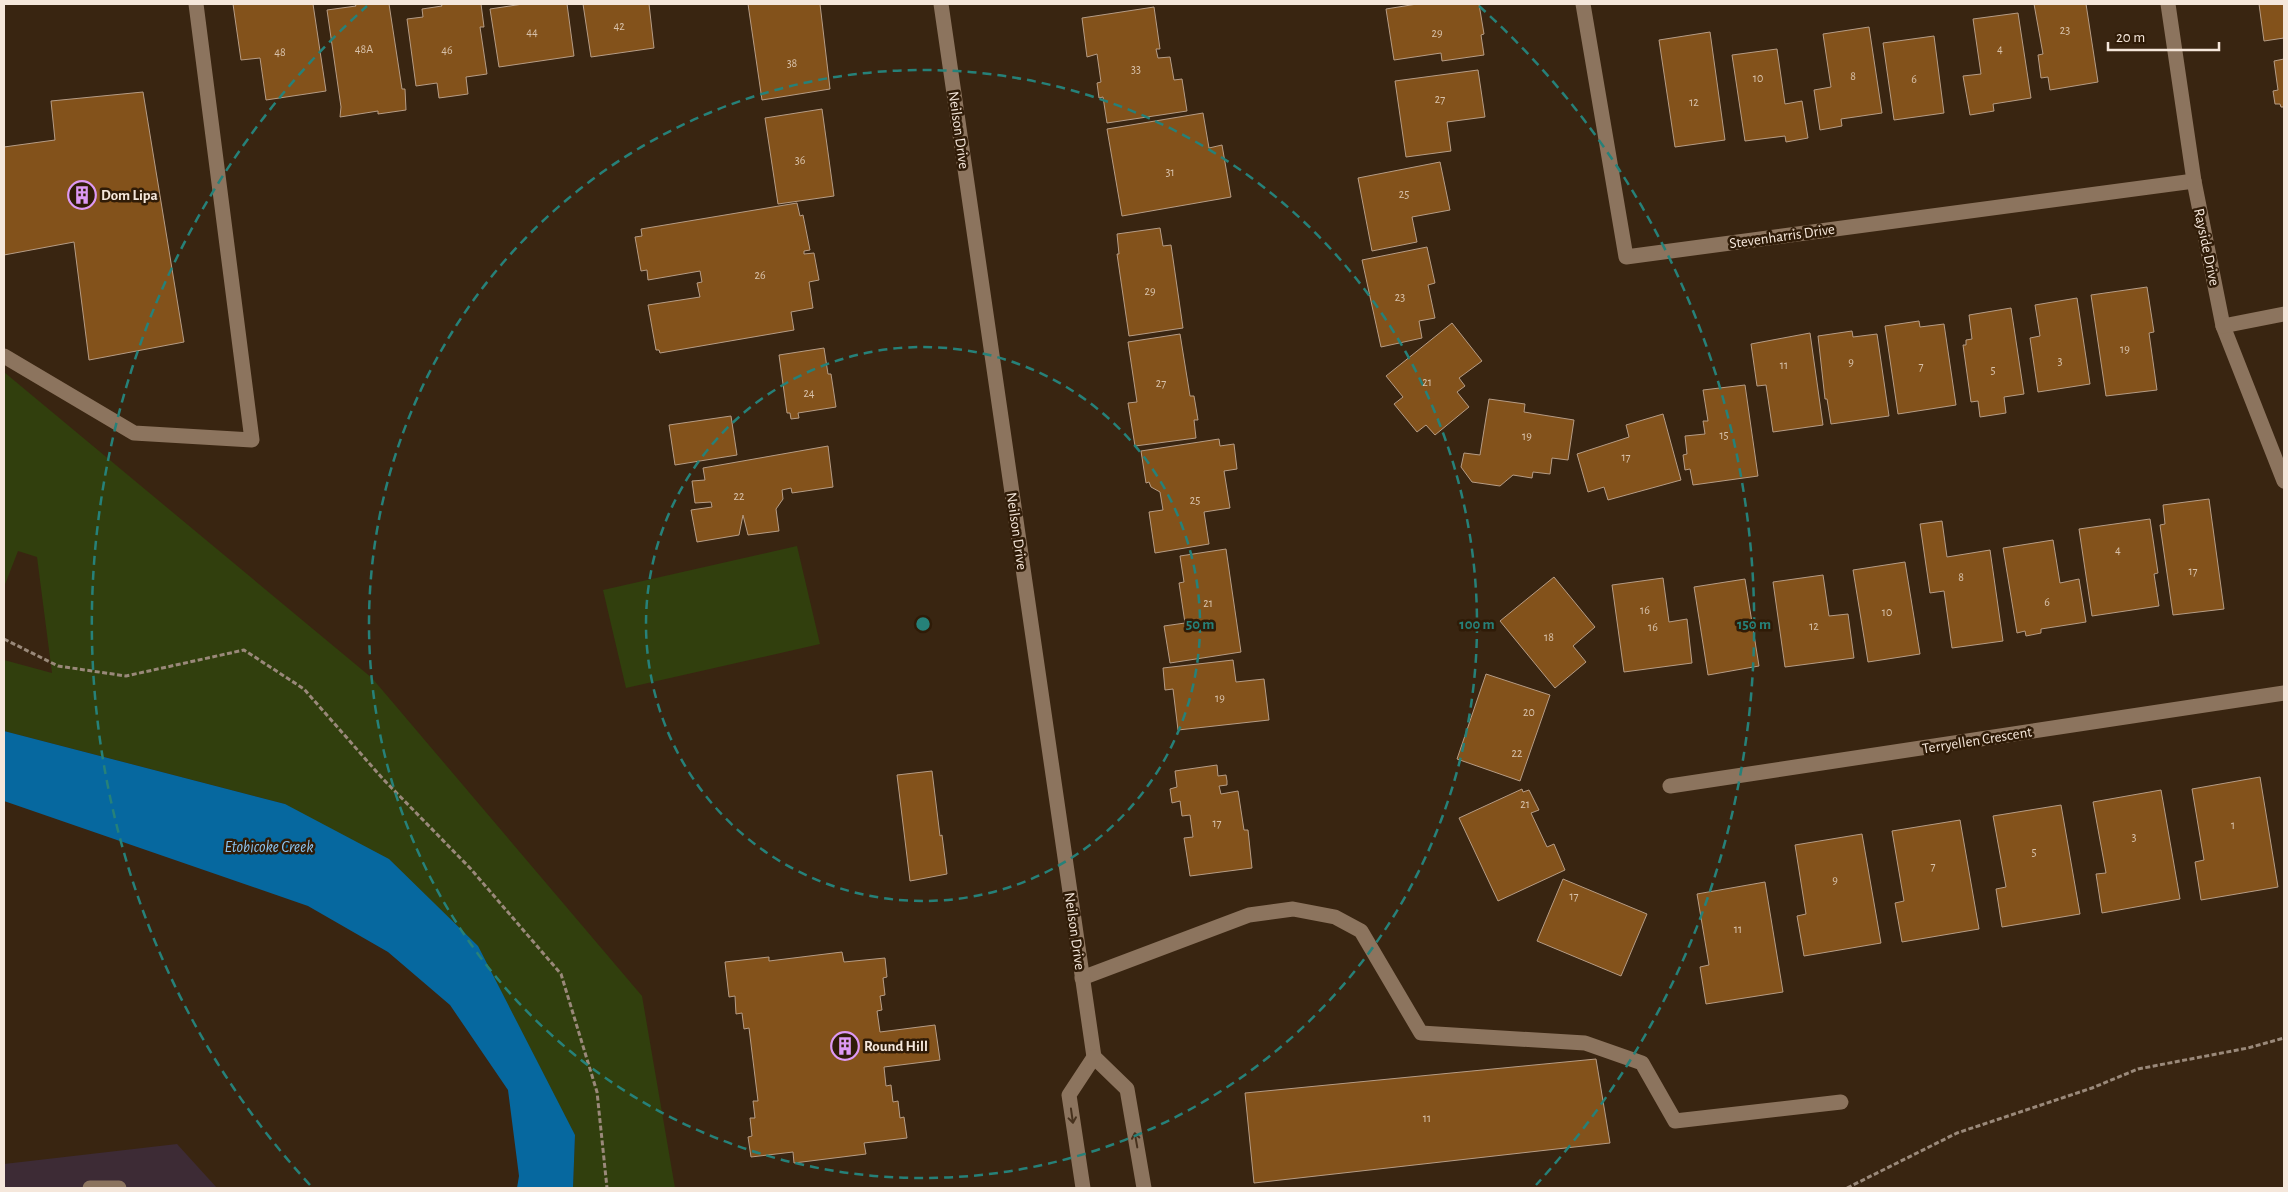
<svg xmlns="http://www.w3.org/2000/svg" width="2288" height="1192" font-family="'Alegreya Sans',sans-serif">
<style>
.commercial{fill:#3d2b35}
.green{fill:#313f0d}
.water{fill:#06689f}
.building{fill:#83521b;stroke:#b69c85}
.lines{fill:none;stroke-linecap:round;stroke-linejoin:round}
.path{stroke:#9a897a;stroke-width:3;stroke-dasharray:5 2.5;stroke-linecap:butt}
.lane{stroke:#8c745e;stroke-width:15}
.street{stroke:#8c745e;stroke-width:15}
.oneway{stroke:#46311d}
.ring{fill:none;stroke:#268179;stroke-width:2.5;stroke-dasharray:9 6}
.labels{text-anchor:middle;stroke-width:5;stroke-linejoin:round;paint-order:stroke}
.number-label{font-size:12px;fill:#d8c2ab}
.street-label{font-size:15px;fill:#f5e7db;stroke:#2f1b07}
.poi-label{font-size:15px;font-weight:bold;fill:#f5e7db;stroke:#2f1b07;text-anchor:start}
.water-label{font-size:16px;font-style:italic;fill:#8cc6f4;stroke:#2f1b07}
.centre{fill:#268179;stroke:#2f1b07;stroke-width:2.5}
.ring-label{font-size:15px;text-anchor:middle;font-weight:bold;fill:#268179;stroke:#2f1b07;stroke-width:5;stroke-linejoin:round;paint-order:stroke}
</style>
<rect width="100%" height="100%" fill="#392511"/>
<polygon class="commercial" points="177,1144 217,1188 4,1188 4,1164"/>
<g class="green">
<polygon points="4,372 372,678 642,996 675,1188 573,1188 575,1135 285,804 4,731 4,660 52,673 37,557 18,551 4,587"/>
<polygon points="797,546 820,644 626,688 603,590"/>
</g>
<polygon class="water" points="4,731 285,804 389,859 478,946 575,1135 573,1188 517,1188 519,1176 508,1090 450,1005 388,952 308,906 4,801"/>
<g class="building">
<polygon points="233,4 313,4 326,91 266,100 260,58 241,60"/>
<polygon points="355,4 389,4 402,89 405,89 406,110 378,114 378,111 340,117 341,107 327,10 356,6"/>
<polygon points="441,4 481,4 484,27 480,27 487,74 466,77 468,94 439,98 437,83 416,86 407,19 423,17 422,9 442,6"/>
<polygon points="523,4 567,4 574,56 499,67 490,9"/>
<polygon points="583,4 649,4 654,48 591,57"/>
<polygon points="748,4 820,4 830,89 762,100"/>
<polygon points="1417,4 1479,4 1484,34 1481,35 1484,55 1442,61 1441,53 1394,60 1386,9"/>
<polygon points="2034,4 2086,4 2098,82 2050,90 2048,77 2041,78 2038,55 2043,54"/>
<polygon points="2259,4 2284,4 2284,38 2264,41"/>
<polygon points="1154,7 1160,49 1156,49 1158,58 1170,57 1174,80 1182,79 1187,111 1107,123 1103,97 1099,98 1097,83 1101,82 1097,54 1087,57 1082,18"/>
<polygon points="2018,13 2031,98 1993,104 1994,111 1970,115 1963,76 1981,74 1973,19"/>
<polygon points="1869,27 1882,113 1841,119 1842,126 1820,130 1814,90 1831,87 1823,34"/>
<polygon points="1710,32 1725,140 1675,147 1659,40"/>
<polygon points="1934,36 1944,113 1894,120 1883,43"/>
<polygon points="1777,49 1785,104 1802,101 1808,138 1786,142 1785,136 1745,141 1732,55"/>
<polygon points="2284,59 2284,107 2281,107 2280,104 2275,104 2273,91 2278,90 2274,61"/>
<polygon points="1478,70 1485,117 1447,122 1451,151 1406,157 1395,81"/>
<polygon points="143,92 184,342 89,360 74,242 4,255 4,147 55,140 51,101"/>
<polygon points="822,109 834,196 778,204 765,118"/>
<polygon points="1203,113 1209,148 1222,145 1231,197 1122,216 1107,129"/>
<polygon points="1440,162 1450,210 1412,217 1417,242 1372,251 1358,178"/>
<polygon points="797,203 800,216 803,215 810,250 804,251 804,254 814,253 819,280 809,282 813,308 791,312 794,330 660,353 659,350 656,350 648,305 700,297 697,283 702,282 700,271 648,280 647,270 641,271 635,237 642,236 641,229"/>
<polygon points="1160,228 1163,246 1171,245 1183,328 1129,336 1117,254 1119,254 1117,234"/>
<polygon points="1427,247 1435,283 1428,285 1435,318 1419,321 1422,338 1381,347 1362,260"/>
<polygon points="2147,287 2154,332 2149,333 2157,390 2106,396 2091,295"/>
<polygon points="2077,298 2090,384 2038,392 2030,338 2040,336 2035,305"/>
<polygon points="2011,308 2024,394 2004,397 2006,413 1980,417 1978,401 1971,402 1963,345 1966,345 1966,340 1972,339 1969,315"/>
<polygon points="1919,321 1920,327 1944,324 1956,405 1898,414 1885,326"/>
<polygon points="1452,323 1482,361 1459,378 1465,386 1457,392 1469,407 1435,435 1426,425 1417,432 1394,404 1403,397 1386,376"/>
<polygon points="1852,331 1853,337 1877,334 1889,416 1831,424 1827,399 1825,399 1818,336"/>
<polygon points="1810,333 1823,425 1773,432 1766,385 1757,386 1751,344"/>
<polygon points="1180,334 1190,396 1194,396 1198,420 1194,420 1196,438 1135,446 1128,403 1137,402 1128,342"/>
<polygon points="824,348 828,374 831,374 836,407 798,413 799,418 791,419 790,413 787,413 779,355"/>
<polygon points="1745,385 1758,476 1693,485 1690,469 1685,470 1683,455 1687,454 1685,436 1705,434 1703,421 1708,421 1703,390"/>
<polygon points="1489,399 1525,404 1524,412 1574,420 1568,460 1552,458 1550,474 1533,472 1532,478 1513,475 1500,486 1472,482 1461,467 1464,453 1480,455"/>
<polygon points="1663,414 1681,480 1608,500 1604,487 1588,492 1577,454 1629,437 1626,425"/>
<polygon points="731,416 737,455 675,465 669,425"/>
<polygon points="1219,439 1220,446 1234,444 1237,469 1224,471 1230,508 1204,512 1209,544 1155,553 1149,512 1163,510 1160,492 1151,487 1149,482 1146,483 1141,451"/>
<polygon points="828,446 833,487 792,493 791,488 782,490 783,499 776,509 779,531 748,535 743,515 739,535 697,542 691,510 712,507 711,502 695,503 692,481 705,480 703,468"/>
<polygon points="2209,499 2224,609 2173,615 2160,525 2165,524 2163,505"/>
<polygon points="2150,519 2158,573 2154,574 2159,606 2092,616 2079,529"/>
<polygon points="1942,521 1947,557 1990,550 2003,641 1952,648 1944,591 1930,593 1920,524"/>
<polygon points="2053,540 2060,583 2079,579 2086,622 2041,629 2041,633 2026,636 2025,631 2017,633 2003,548"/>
<polygon points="1226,549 1241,652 1170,663 1164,626 1185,623 1179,583 1184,582 1180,556"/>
<polygon points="1905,562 1920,654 1868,662 1853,570"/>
<polygon points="1823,575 1829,616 1848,614 1854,658 1785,667 1773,582"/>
<polygon points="1554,577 1595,627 1573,646 1586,662 1555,688 1500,621"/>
<polygon points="1663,578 1669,622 1687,619 1692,663 1624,672 1612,585"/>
<polygon points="1745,579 1759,666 1708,675 1694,587"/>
<polygon points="1233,660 1236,682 1264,679 1269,720 1178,730 1173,689 1165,690 1163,668"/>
<polygon points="1486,674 1550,695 1520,781 1457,759"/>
<polygon points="1217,765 1218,776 1226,775 1227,781 1227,785 1219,786 1221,794 1238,791 1244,830 1248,830 1252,868 1190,876 1184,838 1193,837 1190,815 1182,816 1180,801 1172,803 1170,789 1177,787 1175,771"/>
<polygon points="932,771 940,836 942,835 947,874 910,881 897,775"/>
<polygon points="2260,777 2278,887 2201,900 2195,862 2204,860 2192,789"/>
<polygon points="1522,789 1523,792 1529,790 1539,810 1531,813 1547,847 1554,844 1565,870 1498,901 1459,818"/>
<polygon points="2161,790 2180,899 2102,913 2096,874 2106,873 2093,802"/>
<polygon points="2061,805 2080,914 2002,927 1996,889 2006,887 1993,816"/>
<polygon points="1960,820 1979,929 1902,942 1895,903 1904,901 1892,831"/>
<polygon points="1862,834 1881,943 1804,956 1797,916 1806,914 1795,845"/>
<polygon points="1563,879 1647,914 1621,976 1537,941"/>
<polygon points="1765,882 1783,992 1706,1004 1700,967 1709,965 1697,894"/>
<polygon points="842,952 844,962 885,958 887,977 883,978 885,995 880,996 882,1010 877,1011 880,1032 935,1025 940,1060 884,1067 886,1086 891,1085 893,1102 898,1101 900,1118 904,1117 907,1138 864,1143 866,1154 794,1163 793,1152 751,1157 748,1137 752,1136 750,1118 755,1118 753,1101 758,1101 749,1028 744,1029 742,1013 736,1014 735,996 729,997 725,962 769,957 769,961"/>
<polygon points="1596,1059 1610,1143 1254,1183 1245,1093"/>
</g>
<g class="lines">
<g class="path">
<polyline points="4,639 58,666 126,676 244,650 304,689 383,779 470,868 561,974 597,1092 607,1188"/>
<polyline points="1847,1188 1957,1133 2092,1088 2138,1069 2248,1048 2284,1038"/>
</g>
<g class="lane">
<polyline points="4,356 134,433 252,440 196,4"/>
<polyline points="1082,978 1249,915 1293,909 1335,917 1361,931 1421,1033 1585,1043 1642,1063 1675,1121 1841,1102"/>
<polyline points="90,1188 119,1188"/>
</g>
<g class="street">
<polyline points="941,4 1094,1057 1127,1089 1144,1188"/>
<polyline points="1583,4 1626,257 2194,181"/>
<polyline points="2168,4 2194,181 2223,326 2284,481"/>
<polyline points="2223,326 2284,314"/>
<polyline points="1670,786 2284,693"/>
<polyline points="1083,1188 1069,1095 1094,1057"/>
</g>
</g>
<defs><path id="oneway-shaft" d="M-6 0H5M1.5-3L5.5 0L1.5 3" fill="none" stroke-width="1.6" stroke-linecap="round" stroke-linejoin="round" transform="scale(1.25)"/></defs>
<g class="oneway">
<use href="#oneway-shaft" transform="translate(1072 1116) rotate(82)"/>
<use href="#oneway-shaft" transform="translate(1136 1140) rotate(-100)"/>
</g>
<g class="ring">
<circle cx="923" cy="624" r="277"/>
<circle cx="923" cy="624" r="554"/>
<path d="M310 1185A831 831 0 0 1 367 6M1479 6A831 831 0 0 1 1536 1185"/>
</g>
<defs>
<symbol id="building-ring" viewBox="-11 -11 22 22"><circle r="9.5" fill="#2f1b07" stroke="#dd99f4" stroke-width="1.5"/><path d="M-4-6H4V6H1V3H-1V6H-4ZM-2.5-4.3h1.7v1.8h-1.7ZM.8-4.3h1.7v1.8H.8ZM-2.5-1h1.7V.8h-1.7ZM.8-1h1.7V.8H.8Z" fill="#dd99f4"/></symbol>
</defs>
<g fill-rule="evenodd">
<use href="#building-ring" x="66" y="179" width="32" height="32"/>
<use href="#building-ring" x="829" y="1030" width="32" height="32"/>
</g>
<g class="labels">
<g class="number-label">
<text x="619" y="30">42</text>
<text x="2065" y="34">23</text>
<text x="532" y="36">44</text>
<text x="1437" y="37">29</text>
<text x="364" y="53">48A</text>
<text x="2000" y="53">4</text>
<text x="447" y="54">46</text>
<text x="280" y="56">48</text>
<text x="792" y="67">38</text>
<text x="1136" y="73">33</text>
<text x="1853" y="80">8</text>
<text x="1758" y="82">10</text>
<text x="1914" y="83">6</text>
<text x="1440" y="103">27</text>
<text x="1694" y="106">12</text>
<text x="800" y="164">36</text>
<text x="1170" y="176">31</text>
<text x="1404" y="198">25</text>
<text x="760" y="279">26</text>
<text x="1150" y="295">29</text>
<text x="1400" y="301">23</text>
<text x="2125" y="353">19</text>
<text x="2060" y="365">3</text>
<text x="1851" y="366">9</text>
<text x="1784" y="369">11</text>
<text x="1921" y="370">7</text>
<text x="1993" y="374">5</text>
<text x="1427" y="386">21</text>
<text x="1161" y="387">27</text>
<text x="809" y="397">24</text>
<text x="1724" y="439">15</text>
<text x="1527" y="440">19</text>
<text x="1626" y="461">17</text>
<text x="739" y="500">22</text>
<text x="1195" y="504">25</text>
<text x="2118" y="554">4</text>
<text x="2193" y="575">17</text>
<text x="1961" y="581">8</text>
<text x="2047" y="606">6</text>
<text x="1208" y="607">21</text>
<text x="1645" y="614">16</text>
<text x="1887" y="616">10</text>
<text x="1814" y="630">12</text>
<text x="1653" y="631">16</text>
<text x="1549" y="641">18</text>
<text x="1220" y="702">19</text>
<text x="1529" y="716">20</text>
<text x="1517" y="757">22</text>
<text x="1525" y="808">21</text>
<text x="1217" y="827">17</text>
<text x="2233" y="829">1</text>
<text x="2134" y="841">3</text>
<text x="2034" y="856">5</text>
<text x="1933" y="870">7</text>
<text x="1835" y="884">9</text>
<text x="1574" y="900">17</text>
<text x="1738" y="933">11</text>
<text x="1427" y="1122">11</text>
</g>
<g class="street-label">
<text transform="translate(959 130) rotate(82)" y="5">Neilson Drive</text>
<text transform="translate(1782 236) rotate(-8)" y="5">Stevenharris Drive</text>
<text transform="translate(2207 247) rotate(78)" y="5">Rayside Drive</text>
<text transform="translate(1017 531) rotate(82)" y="5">Neilson Drive</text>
<text transform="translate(1977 740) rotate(-9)" y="5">Terryellen Crescent</text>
<text transform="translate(1075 931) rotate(82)" y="5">Neilson Drive</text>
</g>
<g class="poi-label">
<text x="101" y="200">Dom Lipa</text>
<text x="864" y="1051">Round Hill</text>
</g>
<g class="water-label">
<text x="269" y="852">Etobicoke Creek</text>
</g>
</g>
<circle cx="923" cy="624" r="8" class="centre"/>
<g class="ring-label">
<text x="1200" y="629">50 m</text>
<text x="1477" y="629">100 m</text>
<text x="1754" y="629">150 m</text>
</g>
<rect width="2288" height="1192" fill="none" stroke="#f5e7db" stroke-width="10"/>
<path d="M2108 42v8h111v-8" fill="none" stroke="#f5e7db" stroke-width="2.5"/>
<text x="2116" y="42" font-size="15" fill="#f5e7db" stroke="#2f1b07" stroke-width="4" paint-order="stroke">20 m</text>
</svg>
